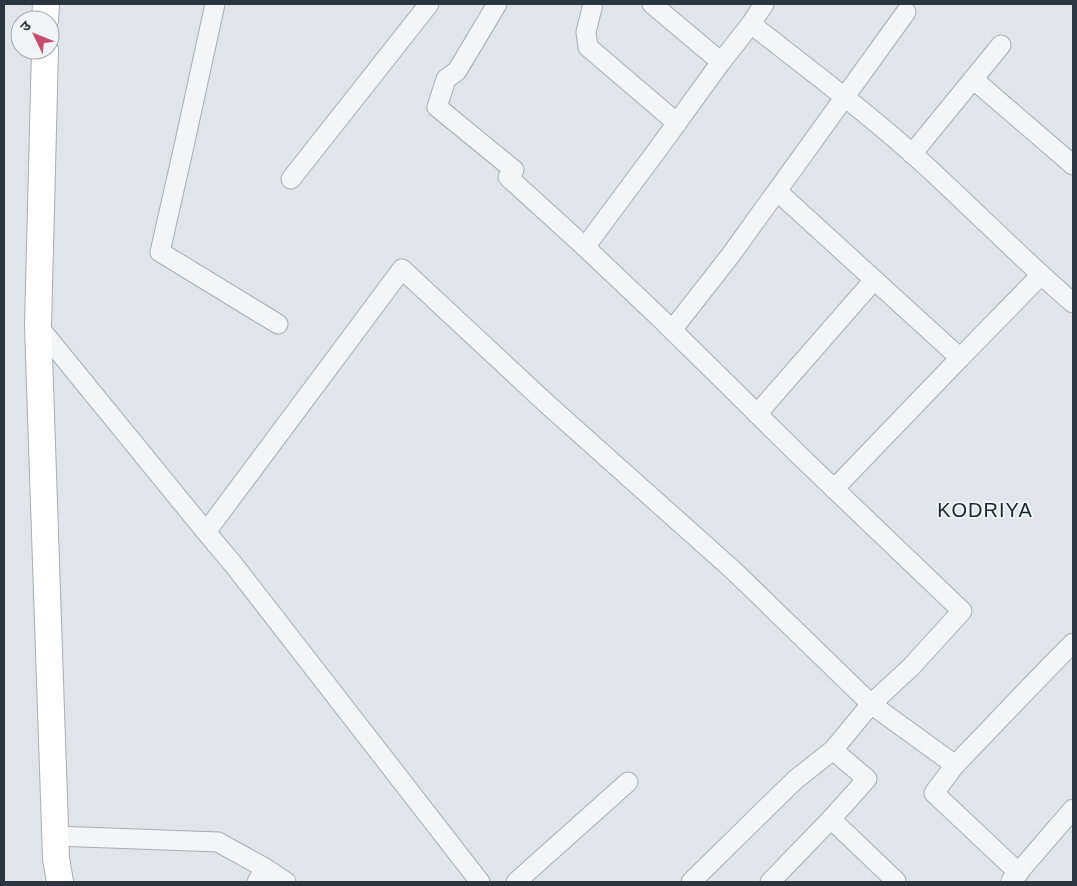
<svg xmlns="http://www.w3.org/2000/svg" width="1077" height="886" font-family="Arial,'Noto Sans Devanagari',sans-serif">
<style>
.lines{fill:none;stroke-linecap:round;stroke-linejoin:round}
.street-casing{stroke:#a6adb3;stroke-width:21}
.secondary-casing{stroke:#a6adb3;stroke-width:28}
.street{stroke:#f4f5f7;stroke-width:19}
.secondary{stroke:#fff;stroke-width:26}
.labels{text-anchor:middle;stroke-width:4;stroke-linejoin:round;paint-order:stroke}
.quarter-label{font-size:20px;letter-spacing:1px;fill:#1c2631;stroke:#f0f4f7}
</style>
<rect width="100%" height="100%" fill="#e1e5e9"/>
<g class="lines">
<defs>
<g id="street">
<polyline points="215,4 184,146 160,252 278,324"/>
<polyline points="497,4 457,71 446,79 437,107 514,170"/>
<polyline points="593,4 586,32 588,47 677,123"/>
<path d="M 652,4 L 721,62 L 751,24 C 810,70 870,115 925,165 C 975,211 1022,259 1073,303"/>
<polyline points="751,24 764,4"/>
<polyline points="973,79 1073,165"/>
<polyline points="912,154 1001,45"/>
<polyline points="508,177 585,247"/>
<polyline points="291,179 429,4"/>
<polyline points="778,192 960,358 834,489"/>
<polyline points="38,326 206,532 233,564 480,882"/>
<polyline points="672,330 730,256 906,12"/>
<polyline points="960,358 1041,275"/>
<polyline points="757,414 874,280"/>
<polyline points="206,532 402,269 547,404 734,571 871,704 955,765 934,793 1019,873"/>
<path d="M 955,765 C 994,725 1033,683 1073,643"/>
<polyline points="831,819 896,881 895,882"/>
<polyline points="55,836 218,842 265,868"/>
<polyline points="1011,881 1073,809"/>
<polyline points="257,882 265,868 286,882"/>
<polyline points="516,882 628,782"/>
<polyline points="691,882 795,780 833,750 871,704 911,667 962,611 802,458 660,318 585,247 658,149 721,62"/>
<polyline points="770,882 831,819 867,779 833,750"/>
</g>
<g id="secondary">
<polyline points="45,20 46,4"/>
<polyline points="45,50 38,326 56,858 60,882"/>
</g>
</defs>
<use href="#street" class="street-casing"/>
<use href="#secondary" class="secondary-casing"/>
<use href="#street" class="street"/>
<use href="#secondary" class="secondary"/>
</g>
<g class="labels">
<g class="quarter-label">
<text x="985" y="517">KODRIYA</text>
</g>
</g>
<rect width="1077" height="886" fill="none" stroke="#2a3540" stroke-width="10"/>
<g transform="translate(35 35) rotate(313)"><circle r="24" fill="#f0f4f7" stroke="#a1a8ae"/>
<path d="M0-4L9 19L0 12L-9 19Z" fill="#c94b6e"/>
<text y="-8" font-size="14" font-weight="bold" text-anchor="middle" fill="#2a3540">उ</text>
</g>
</svg>
